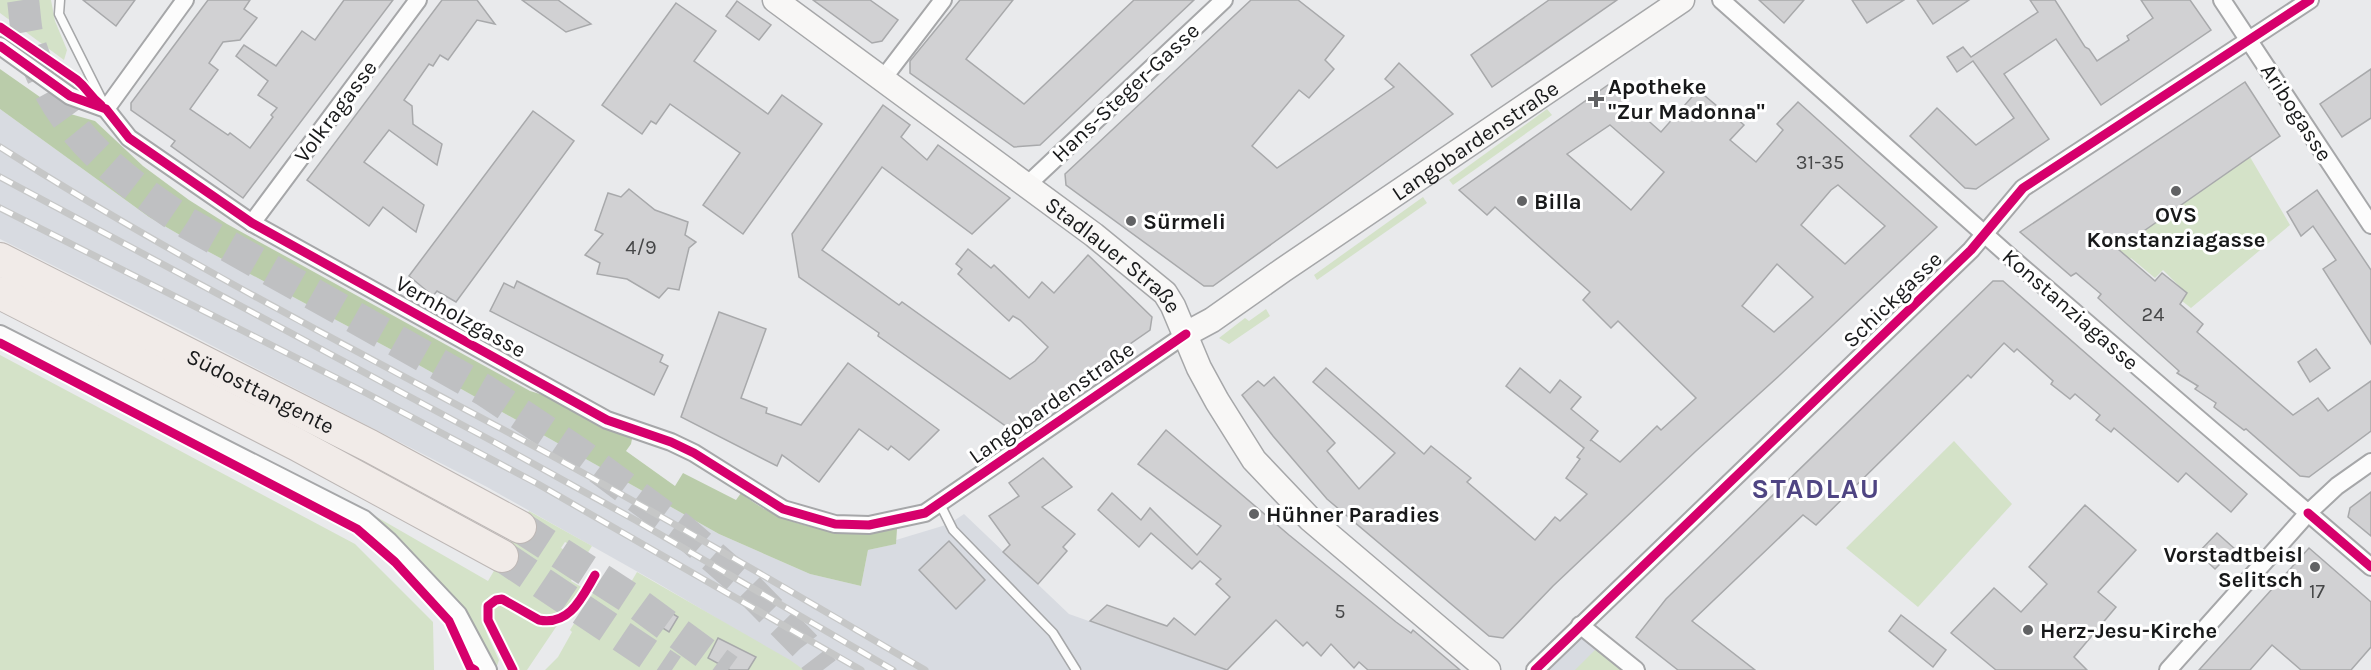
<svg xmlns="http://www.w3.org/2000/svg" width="2371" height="670" font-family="Karla,sans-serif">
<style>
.built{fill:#d8dbe1}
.green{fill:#d4e2c8}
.forest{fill:#baccaa}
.building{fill:#d1d1d3;stroke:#a8a9ab;stroke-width:1.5;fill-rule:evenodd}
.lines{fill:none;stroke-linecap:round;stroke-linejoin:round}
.highway-tunnel{stroke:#bfc0c2;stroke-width:32;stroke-dasharray:32 16;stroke-linecap:butt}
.lane-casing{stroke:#a6a7a9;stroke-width:11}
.street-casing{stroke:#a6a7a9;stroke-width:20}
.secondary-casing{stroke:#a6a7a9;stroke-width:27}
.highway-casing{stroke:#bdb7b5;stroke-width:34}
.lane{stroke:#fcfcfc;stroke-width:8}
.street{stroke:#fcfcfc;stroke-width:16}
.secondary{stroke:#f8f7f6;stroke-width:24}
.highway{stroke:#f1ebe8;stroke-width:32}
.rail-casing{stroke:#c6c7c7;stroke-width:7}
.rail{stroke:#fff;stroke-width:4.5;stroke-dasharray:14;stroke-linecap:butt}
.cycleway-casing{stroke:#fff;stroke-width:13}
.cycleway{stroke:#d6006c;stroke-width:9}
.poi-dot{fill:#616264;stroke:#fff;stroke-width:2}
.labels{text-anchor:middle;stroke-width:6;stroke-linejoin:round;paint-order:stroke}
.number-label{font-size:20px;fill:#464748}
.poi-label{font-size:22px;font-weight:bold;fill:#18191a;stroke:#fff;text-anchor:start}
.street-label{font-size:22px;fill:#18191a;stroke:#fff}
.district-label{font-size:28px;font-weight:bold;letter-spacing:1.5px;fill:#4f4583;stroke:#fff}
</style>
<rect width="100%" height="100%" fill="#e9eaec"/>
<g class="built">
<polygon points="0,109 149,217 209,252 392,350 719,534 810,574 861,586 868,550 895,544 896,540 949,524 964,514 1069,614 1227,670 804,670 654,581 487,487 176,327 0,239"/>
<polygon points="1580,625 1636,670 1535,670"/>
</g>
<g class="green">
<polygon points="0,0 51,0 55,21 67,50 64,60 0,13"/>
<polygon points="1547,109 1552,115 1453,185 1449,180"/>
<polygon points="2250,157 2290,225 2191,308 2182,301 2186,293 2163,270 2155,278 2131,258 2121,268 2108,256"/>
<polygon points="1423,197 1427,203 1317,280 1314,275"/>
<polygon points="1266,309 1270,316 1229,344 1219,338 1245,318 1249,321"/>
<polygon points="0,355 355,544 433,622 434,670 0,670"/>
<polygon points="1954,441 2012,504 1918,607 1846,548"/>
<path d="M 529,511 L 592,546 L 587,554 L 565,542 L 561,548 L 582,560 L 571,581 L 583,588 C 572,603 560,617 539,615 L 509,596 L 491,595 C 488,598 483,602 482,606 C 477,618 494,648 499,660 L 497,666 L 492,667 L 460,607 L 375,516 L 488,581 Z"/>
<polygon points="637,572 790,660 804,670 545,670 558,657 572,632 570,630 593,593 617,606"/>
<path d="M 496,605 C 518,608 533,634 558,624 L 527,670 L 516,670 L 492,614 L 493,608 Z"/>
<polygon points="1596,649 1622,670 1575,670"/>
</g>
<path class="forest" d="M 0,69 L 60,111 L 95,121 L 143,166 L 189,200 L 227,224 L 530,391 L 553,398 L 632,439 L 631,444 L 626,451 L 675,486 L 683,473 L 736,500 L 741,493 C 786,530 841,536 897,529 L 896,544 L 868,550 L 861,586 L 810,574 L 719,534 L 392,350 L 209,252 L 149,217 L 0,109 Z"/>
<g class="building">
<polygon points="83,0 135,0 116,26"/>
<polygon points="208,0 250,0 244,9 257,18 240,40 223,42 209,63 218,70 190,109 228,135 230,133 250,148 273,117 271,115 277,108 258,95 268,81 236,56 244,45 276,66 302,31 315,40 344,0 393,0 243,198 171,146 175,141 131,110 131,103"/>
<polygon points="442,0 477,0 495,24 477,20 448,60 440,55 433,66 429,64 404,100 412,106 413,124 442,144 437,165 389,130 364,162 424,205 416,232 383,207 369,226 307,180"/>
<polygon points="522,0 558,0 591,24 566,32"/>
<polygon points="813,0 870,0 898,20 882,41 872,43"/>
<polygon points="960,0 1013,0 966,59 1024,104 1134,0 1194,0 1040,145 1014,147 910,73 910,61"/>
<polygon points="1251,0 1298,0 1344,36 1325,60 1334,69 1309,98 1299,90 1252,146 1277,168 1394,87 1385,79 1399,63 1453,114 1213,286 1204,286 1066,185 1065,174"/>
<polygon points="1549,0 1617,0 1492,87 1471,55"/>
<polygon points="1759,0 1804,0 1784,23"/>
<polygon points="1852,0 1904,0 1867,23"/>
<polygon points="1917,0 1969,0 1933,24"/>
<polygon points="2030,0 2055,0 2085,47 2089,49 2097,61 2129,40 2127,36 2153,18 2141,0 2190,0 2211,30 2101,105 2056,39 2004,74 2049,139 1976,189 1965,188 1910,136 1937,108 1976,145 2014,118 1973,61 1957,72 1947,57 1963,47 1971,57 2038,12"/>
<polygon points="737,1 771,25 759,40 726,16"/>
<polygon points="676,3 716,31 694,61 768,114 782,95 822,124 743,234 703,205 740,153 670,104 656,124 651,121 642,134 602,105"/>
<polygon points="2371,69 2371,118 2342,137 2320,104"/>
<polygon points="2245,82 2280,136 2118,249 2155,281 2162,273 2187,293 2180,304 2203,324 2197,332 2293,415 2318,398 2328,411 2371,381 2371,431 2309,477 2300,476 2246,429 2244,430 2214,407 2216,403 2195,389 2198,386 2177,373 2179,371 2098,298 2101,294 2076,273 2071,276 2020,232"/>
<path d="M 1608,85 L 1661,132 L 1698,90 L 1723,111 L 1726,109 L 1744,125 L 1730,140 L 1756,162 L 1783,130 L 1777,124 L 1798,102 L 1937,227 L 1781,374 L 1696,451 L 1553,586 L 1503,638 L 1489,636 L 1327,499 L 1273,436 L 1242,395 L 1258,381 L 1264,386 L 1274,377 L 1335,443 L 1327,451 L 1359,489 L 1395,453 L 1313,382 L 1326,368 L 1424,454 L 1431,446 L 1471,478 L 1467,482 L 1535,540 L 1555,517 L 1560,521 L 1587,494 L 1566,478 L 1580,459 L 1577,457 L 1584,448 L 1506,386 L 1520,368 L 1550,393 L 1560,380 L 1581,397 L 1571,409 L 1598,431 L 1590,441 L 1591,440 L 1620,462 L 1657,426 L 1661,430 L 1696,398 L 1618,321 L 1611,328 L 1583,300 L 1590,292 L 1495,207 L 1487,215 L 1459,190 ZM 1610,125 L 1664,172 L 1631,210 L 1567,154 ZM 1838,185 L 1885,226 L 1845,264 L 1801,225 L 1831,190 ZM 1777,264 L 1813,297 L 1774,332 L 1742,306 Z"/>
<polygon points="883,105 910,125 901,137 927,160 938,145 1010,198 972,234 882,167 822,250 899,305 902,302 1010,379 1035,361 1048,347 1020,320 1013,316 1009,321 958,274 962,269 956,264 968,249 991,268 994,265 1029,298 1042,282 1054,293 1088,255 1152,317 1150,330 1094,369 1096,372 1080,386 1076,382 1010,429 878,336 879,333 799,277 792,234"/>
<polygon points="533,111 574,141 456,302 437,291 433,296 409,276"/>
<polygon points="629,189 655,210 688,222 685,235 696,242 689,248 679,290 668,288 659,298 627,279 597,274 600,263 585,255 603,234 595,230 608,193 621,197"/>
<polygon points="2317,190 2371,270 2371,344 2323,269 2336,260 2313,226 2301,236 2287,212"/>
<polygon points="517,281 663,355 660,362 668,366 654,395 490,311 504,283 514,288"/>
<polygon points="1993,281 2003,281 2247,494 2231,512 2186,473 2178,482 2114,428 2111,432 2096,420 2100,415 2075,394 2070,399 2051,384 2053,381 2017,349 2014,352 2004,343 1971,378 1968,375 1816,525 1803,515 1692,621 1755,670 1678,670 1636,637 1666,599"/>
<polygon points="719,312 766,329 741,398 767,408 766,413 801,425 848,363 939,430 909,460 891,446 888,450 859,429 819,482 782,455 777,466 681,417"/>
<polygon points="2316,349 2330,368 2310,382 2298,362"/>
<polygon points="1166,430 1289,535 1396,622 1411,633 1413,630 1460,670 1368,670 1359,662 1354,668 1331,644 1321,656 1307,642 1303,646 1276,620 1227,670 1090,621 1107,605 1167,626 1174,618 1195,635 1230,597 1216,584 1221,579 1200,561 1192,569 1151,533 1139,547 1098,510 1112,493 1141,520 1150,508 1197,555 1221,526 1138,464"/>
<polygon points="1043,458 1072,487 1042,507 1075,534 1063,547 1067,551 1038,584 1003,552 1010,545 989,516 1019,496 1009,483"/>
<polygon points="2371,492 2371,536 2348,517 2350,508"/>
<polygon points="2085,505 2136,550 2098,592 2116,607 2074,657 2087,670 1996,670 1951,633 1994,588 2021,612 2047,584 2029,567"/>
<polygon points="2217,533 2235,549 2215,569 2198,553"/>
<polygon points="949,541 985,580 956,609 919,570"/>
<polygon points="2309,548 2371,602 2371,647 2351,670 2301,670 2272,645 2250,670 2199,670"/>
<polygon points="659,605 678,617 669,632 650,620"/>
<polygon points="1901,615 1946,650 1933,667 1889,631"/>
<polygon points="718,638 756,657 748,670 730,670 708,658"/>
</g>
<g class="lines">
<g class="highway-tunnel">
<path d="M 23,0 C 25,13 25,28 29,41 C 55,128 114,175 187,223 L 484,390 L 577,452 L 681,529 L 741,581 L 804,645 L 823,670"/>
<polyline points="520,527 631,599 728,670"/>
<polyline points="502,556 672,670"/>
</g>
<defs>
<g id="lane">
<polyline points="60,0 59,14 106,108"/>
<polyline points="940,504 953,530 1053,633 1076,670"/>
</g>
<g id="street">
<polyline points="1721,0 2008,255 2371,567"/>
<polyline points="2222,0 2371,225"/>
<polyline points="0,46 70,96 106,109 129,138 252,223 607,420 671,442 694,453 783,509 835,524 869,525 925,513 1186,334"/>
<polyline points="882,80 943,0"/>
<polyline points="106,109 185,0"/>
<polyline points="1027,185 1224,0"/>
<polyline points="252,223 418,0"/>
<polyline points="0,334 364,519 389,541 458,614 488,670"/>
<polyline points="1580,625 1636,670"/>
<polyline points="1535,670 1971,250 2023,188 2310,0"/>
<polyline points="2168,670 2308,513 2337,486 2371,462"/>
</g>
<g id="secondary">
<path id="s1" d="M 775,0 L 1094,235 L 1165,293 L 1173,306 L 1199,368 L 1217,401 L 1254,460 L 1310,519 L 1488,670"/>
<path id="s2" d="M 1186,334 L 1212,320 L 1283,270 L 1682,0"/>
</g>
<g id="highway">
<path id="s3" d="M 0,259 L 370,446 L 520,527"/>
<polyline points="0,293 296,444 502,556"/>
</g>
</defs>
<use href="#lane" class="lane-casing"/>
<use href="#street" class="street-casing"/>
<use href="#secondary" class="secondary-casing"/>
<use href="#highway" class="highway-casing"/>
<use href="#lane" class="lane"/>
<use href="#street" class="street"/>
<use href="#secondary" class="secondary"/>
<use href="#highway" class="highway"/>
<defs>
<g id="rail">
<path d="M 0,147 C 176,259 361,353 545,452 C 673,522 799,596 925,670"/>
<polyline points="0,177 494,442 637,521 893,670"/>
<polyline points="0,208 366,393 538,484 861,670"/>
</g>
</defs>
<use href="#rail" class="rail-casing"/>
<use href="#rail" class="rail"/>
<defs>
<g id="cycleway">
<path d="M 0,27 L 77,80 C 88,89 89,96 101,105"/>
<polyline points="0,46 70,96 106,109 129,138 252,223 607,420 671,442 694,453 783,509 835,524 869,525 925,513 1186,334"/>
<polyline points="0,343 357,529 395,562 449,621 470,667 475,670"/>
<polyline points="2308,513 2371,567"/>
<path d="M 513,670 L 488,620 L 488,606 L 496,600 L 502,599 L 539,620 C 570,626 582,597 595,575"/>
<polyline points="1535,670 1971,250 2023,188 2310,0"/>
</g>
</defs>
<use href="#cycleway" class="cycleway-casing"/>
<use href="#cycleway" class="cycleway"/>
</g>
<g class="poi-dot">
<path d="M1593 90h6v6h6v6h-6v6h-6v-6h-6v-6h6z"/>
<circle cx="2176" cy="191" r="6"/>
<circle cx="1522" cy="201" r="6"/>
<circle cx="1131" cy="221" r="6"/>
<circle cx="1254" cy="514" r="6"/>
<circle cx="2315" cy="567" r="6"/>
<circle cx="2028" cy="630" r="6"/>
</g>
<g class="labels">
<g class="number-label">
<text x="1820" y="169">31-35</text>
<text x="641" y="254">4/9</text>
<text x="2153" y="321">24</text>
<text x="2317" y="598">17</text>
<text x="1340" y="618">5</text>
</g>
<g class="poi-label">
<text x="1608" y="94">Apotheke<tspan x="1608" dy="25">"Zur Madonna"</tspan></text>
<text x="1534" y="209">Billa</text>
<text x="2176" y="222" text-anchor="middle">OVS<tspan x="2176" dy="25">Konstanziagasse</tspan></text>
<text x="1143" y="229">Sürmeli</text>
<text x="1266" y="522">Hühner Paradies</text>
<text x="2303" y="562" text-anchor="end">Vorstadtbeisl<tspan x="2303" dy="25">Selitsch</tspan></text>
<text x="2040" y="638">Herz-Jesu-Kirche</text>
</g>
<g class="street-label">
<text transform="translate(1125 92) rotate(-43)" y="8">Hans-Steger-Gasse</text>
<text transform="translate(335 111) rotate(-53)" y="8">Volkragasse</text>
<text transform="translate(2297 112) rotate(57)" y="8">Aribogasse</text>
<text dy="8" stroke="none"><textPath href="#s2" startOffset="348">Langobardenstraße</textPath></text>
<text dy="8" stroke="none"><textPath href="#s1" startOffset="424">Stadlauer Straße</textPath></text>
<text transform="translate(1892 299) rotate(-44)" y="8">Schickgasse</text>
<text transform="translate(2071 309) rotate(41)" y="8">Konstanziagasse</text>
<text transform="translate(461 316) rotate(29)" y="8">Vernholzgasse</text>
<text dy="8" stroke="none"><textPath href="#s3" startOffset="292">Südosttangente</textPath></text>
<text transform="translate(1051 402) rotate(-35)" y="8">Langobardenstraße</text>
</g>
<g class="district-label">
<text x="1816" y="498">STADLAU</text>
</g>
</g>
</svg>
